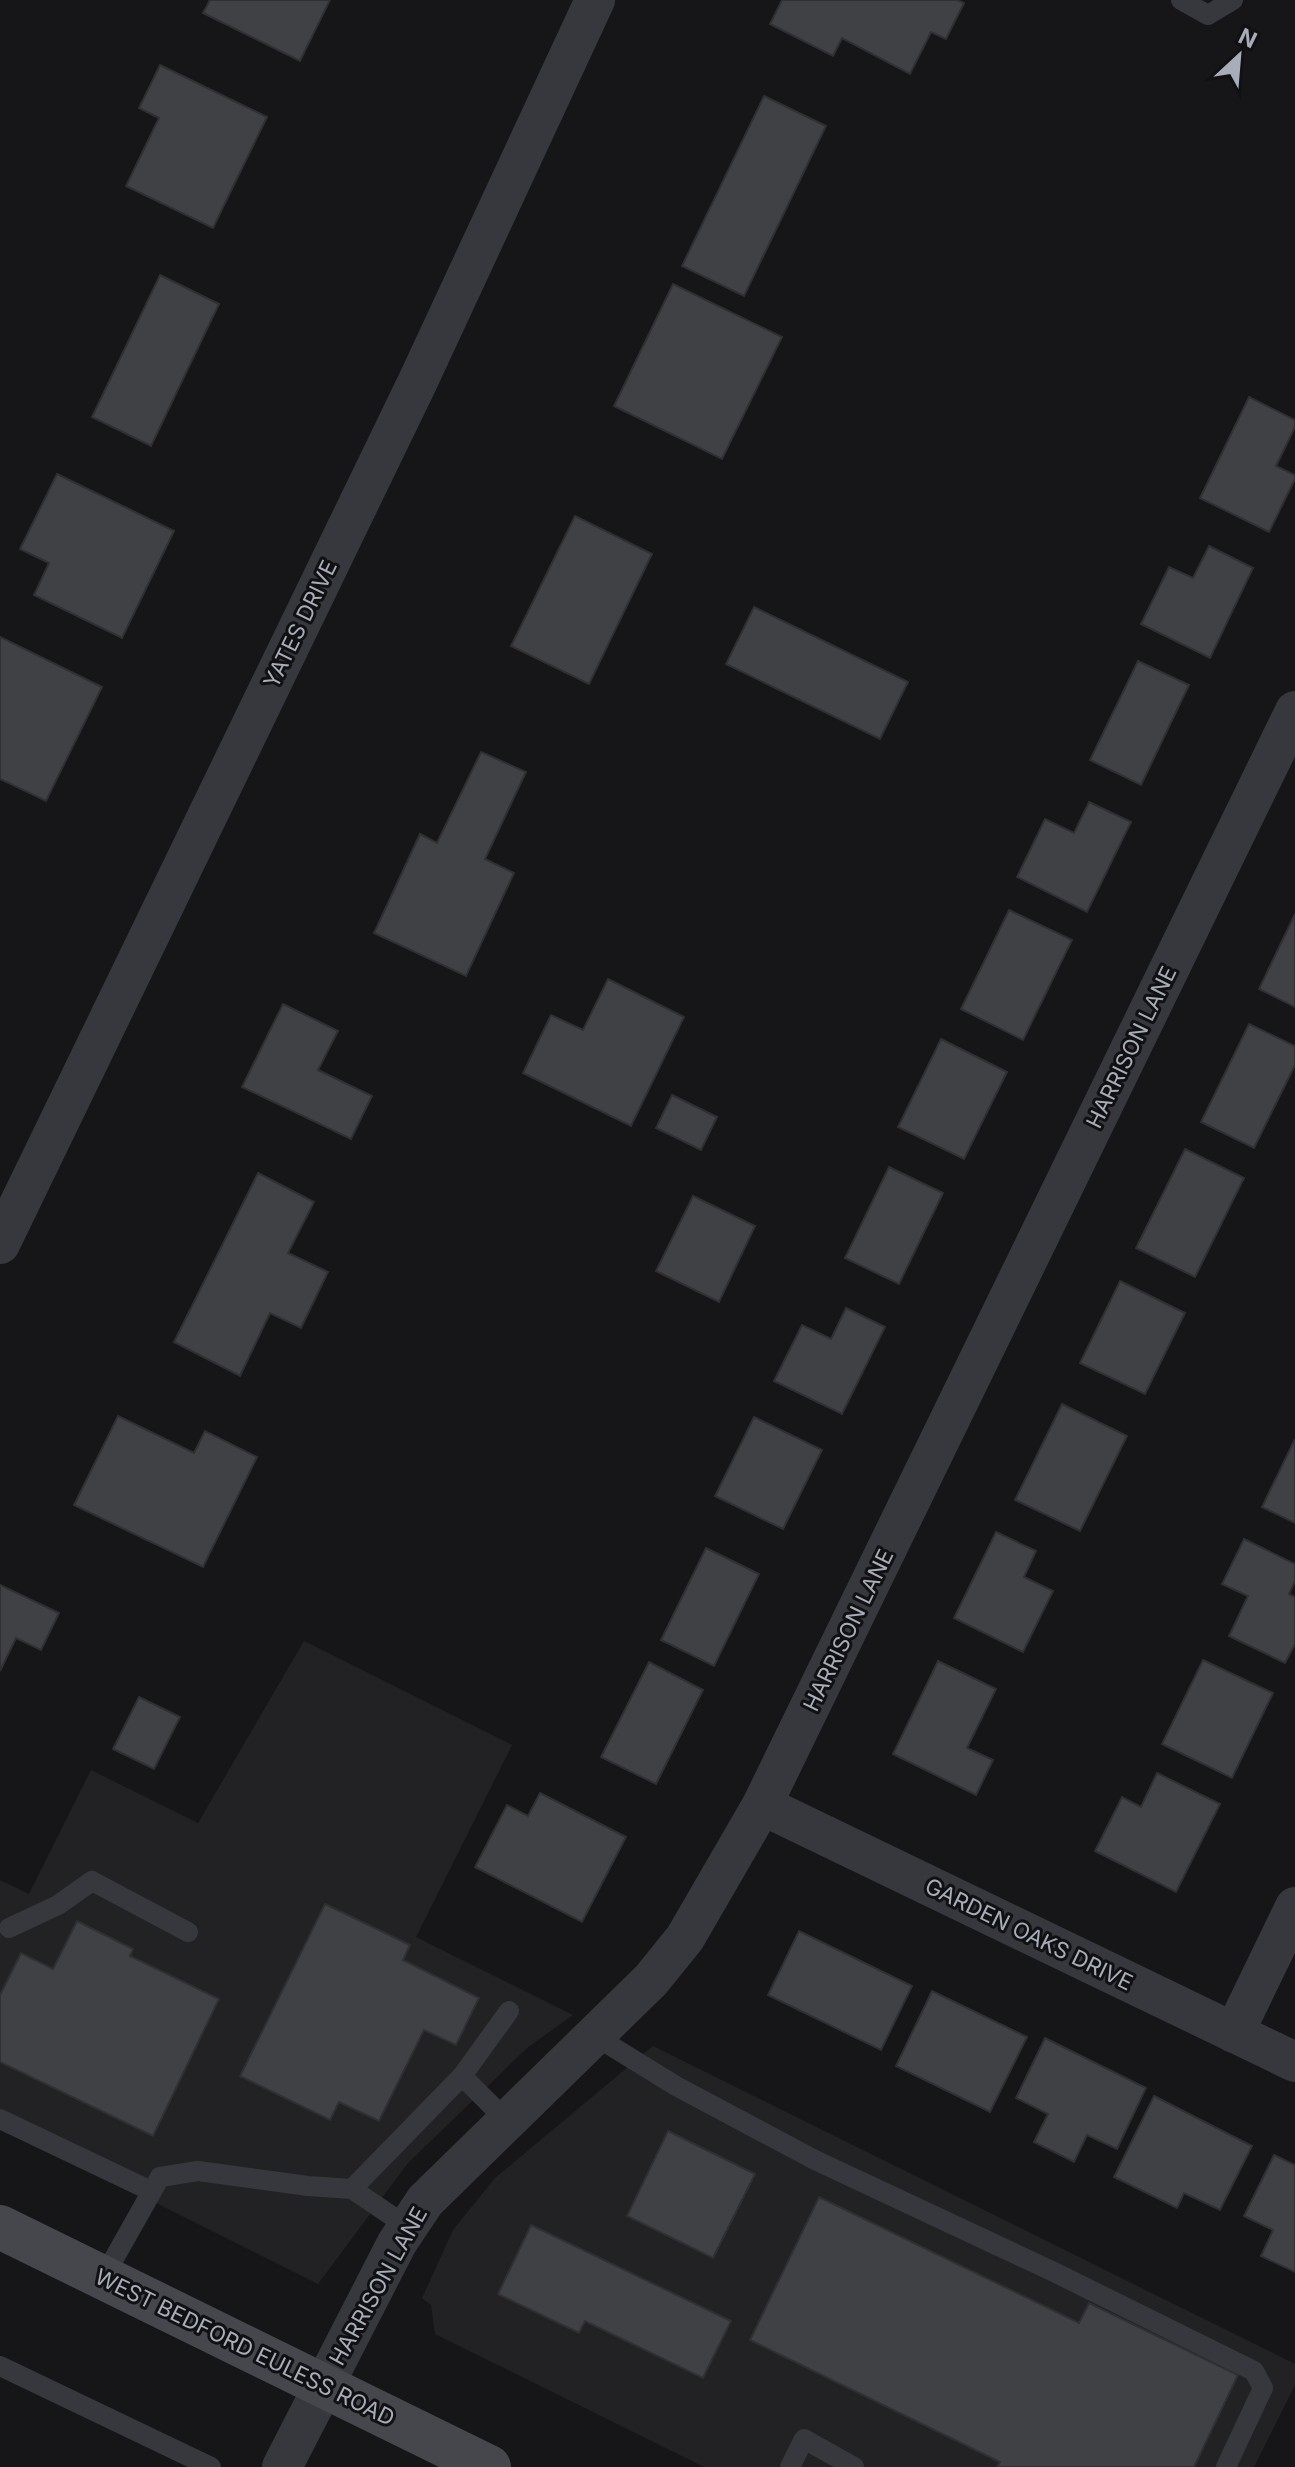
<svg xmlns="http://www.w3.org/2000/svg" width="1295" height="2467" font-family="Inter,sans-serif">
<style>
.built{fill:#222225}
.building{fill:#404145;stroke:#303034;stroke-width:2}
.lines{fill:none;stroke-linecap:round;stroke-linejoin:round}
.service{stroke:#37383d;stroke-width:20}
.minor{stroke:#37383d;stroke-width:40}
.secondary{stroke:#45474d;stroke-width:44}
.labels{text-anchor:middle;stroke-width:6;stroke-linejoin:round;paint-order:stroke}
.street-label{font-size:22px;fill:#a8adb9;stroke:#111113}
</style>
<rect width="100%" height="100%" fill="#161618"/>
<g class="built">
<polygon points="304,1641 512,1745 416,1937 573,2015 527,2048 408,2163 318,2284 0,2125 0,1880 29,1894 91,1770 198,1823"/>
<polygon points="653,2046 1295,2364 1295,2385 1254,2467 704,2467 435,2334 431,2305 422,2298 453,2230 495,2178"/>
</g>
<g class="building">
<polygon points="210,0 330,0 300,61 203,13"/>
<polygon points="782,0 957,0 964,3 946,39 931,32 910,74 842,38 833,56 770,24"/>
<polygon points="160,65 267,117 213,228 126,186 159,118 139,108"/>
<polygon points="764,96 826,126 744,296 682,266"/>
<polygon points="160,275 219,304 151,446 92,417"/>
<polygon points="673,284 782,337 722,459 614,406"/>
<polygon points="1249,397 1295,420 1295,427 1276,466 1295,475 1295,479 1269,532 1200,498"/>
<polygon points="57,474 174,531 122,638 34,595 49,563 20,549"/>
<polygon points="575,516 652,554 589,684 511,646"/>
<polygon points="1209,546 1253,568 1210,658 1141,624 1169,567 1193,578"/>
<polygon points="754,607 908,682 880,739 726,664"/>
<polygon points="0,637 102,687 46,801 0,779"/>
<polygon points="1138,661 1189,685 1141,785 1090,760"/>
<polygon points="481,752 526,772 485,859 514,873 466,976 374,933 420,834 437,843"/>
<polygon points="1089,802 1131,822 1087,912 1017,877 1045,819 1074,833"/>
<polygon points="1009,910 1072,940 1023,1040 961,1009"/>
<polygon points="1295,914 1295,1007 1259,989"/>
<polygon points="608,979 684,1017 631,1126 523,1073 551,1015 583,1030"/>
<polygon points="283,1004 338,1031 318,1070 372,1096 351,1139 242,1087"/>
<polygon points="1249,1024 1295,1046 1295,1065 1254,1148 1201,1122"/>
<polygon points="941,1039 1007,1072 964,1159 898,1127"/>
<polygon points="672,1095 717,1117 701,1150 656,1128"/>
<polygon points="1185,1149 1244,1178 1195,1277 1136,1248"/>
<polygon points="889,1167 943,1193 899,1284 845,1258"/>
<polygon points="258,1173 314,1202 288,1253 328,1272 301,1328 270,1313 240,1376 174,1342"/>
<polygon points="693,1196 755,1226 719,1302 656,1271"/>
<polygon points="1120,1281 1185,1313 1145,1394 1080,1363"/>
<polygon points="846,1308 885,1327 842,1414 774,1381 802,1325 831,1339"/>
<polygon points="1062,1404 1127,1436 1080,1531 1015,1500"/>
<polygon points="118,1416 194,1453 205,1431 257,1457 203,1567 74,1505"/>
<polygon points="754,1417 822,1450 783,1529 715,1496"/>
<polygon points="1295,1439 1295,1523 1262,1507"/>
<polygon points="996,1532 1036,1551 1024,1577 1053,1591 1023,1652 954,1618"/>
<polygon points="1244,1539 1295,1564 1295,1581 1289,1594 1295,1597 1295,1644 1285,1663 1229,1636 1248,1596 1222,1584"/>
<polygon points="706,1548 759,1574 714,1666 661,1640"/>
<polygon points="0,1585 59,1613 41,1650 16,1638 0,1671"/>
<polygon points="1203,1660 1273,1693 1232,1778 1162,1744"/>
<polygon points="938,1661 996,1689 967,1748 993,1760 976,1795 893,1754"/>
<polygon points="649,1662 703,1690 656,1784 601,1757"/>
<polygon points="139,1697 180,1717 154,1769 113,1749"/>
<polygon points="1157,1773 1220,1804 1176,1892 1095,1851 1122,1797 1141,1807"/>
<polygon points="540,1793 626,1837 582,1922 475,1867 507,1805 528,1816"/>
<polygon points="325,1904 410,1945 403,1960 479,1998 456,2045 424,2030 379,2121 339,2102 330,2120 240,2076"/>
<polygon points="77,1921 133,1949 130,1956 219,1999 153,2136 0,2062 0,1995 21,1953 53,1969"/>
<polygon points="799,1931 912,1986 881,2050 768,1995"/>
<polygon points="932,1991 1027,2037 990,2112 896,2066"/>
<polygon points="1045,2038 1146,2088 1117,2149 1087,2135 1074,2162 1034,2142 1048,2114 1016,2098"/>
<polygon points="1154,2096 1252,2146 1220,2210 1184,2193 1177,2208 1114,2177"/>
<polygon points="668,2131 755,2174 713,2258 627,2216"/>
<polygon points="1274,2155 1295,2165 1295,2272 1261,2256 1273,2230 1244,2216"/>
<polygon points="819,2197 1079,2323 1089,2303 1238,2375 1194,2467 997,2467 1000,2462 750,2340"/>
<polygon points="531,2225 731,2321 703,2378 585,2321 579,2333 498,2294"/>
</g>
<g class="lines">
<g class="service">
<polyline points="1181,0 1208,15 1233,0"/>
<polyline points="9,1928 58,1905 92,1881 188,1932"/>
<polyline points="595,2036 676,2086 815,2160 1054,2272 1254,2371 1263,2388 1226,2467"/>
<polyline points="0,2119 151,2191"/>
<polyline points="507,2121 462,2076 509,2011"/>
<polyline points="352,2189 462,2076"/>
<polyline points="103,2278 160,2177 198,2171 308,2186 352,2189 408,2227"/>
<polyline points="0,2366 211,2467"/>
<polyline points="790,2467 804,2439 854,2467"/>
</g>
<g class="minor">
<polyline points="0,1244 418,381 595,0"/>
<polyline points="762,1805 1295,2062"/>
<polyline points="1234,2033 1295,1907"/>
<polyline points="282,2467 397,2243 425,2201 651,1980 685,1938 762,1805 1295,711"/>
</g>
<polyline class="secondary" points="0,2227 489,2467"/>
</g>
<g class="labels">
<g class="street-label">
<text transform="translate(300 624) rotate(-64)" y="8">YATES DRIVE</text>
<text transform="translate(1131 1047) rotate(-64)" y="8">HARRISON LANE</text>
<text transform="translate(848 1630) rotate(-64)" y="8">HARRISON LANE</text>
<text transform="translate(1029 1934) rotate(26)" y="8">GARDEN OAKS DRIVE</text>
<text transform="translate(378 2286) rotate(-61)" y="8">HARRISON LANE</text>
<text transform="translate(245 2347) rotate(26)" y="8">WEST BEDFORD EULESS ROAD</text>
</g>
</g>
<g transform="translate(1239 56) rotate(26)" stroke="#111113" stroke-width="6" paint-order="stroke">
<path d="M0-6L14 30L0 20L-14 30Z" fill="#a8adb9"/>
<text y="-12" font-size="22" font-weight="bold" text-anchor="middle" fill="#a8adb9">N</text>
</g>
</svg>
